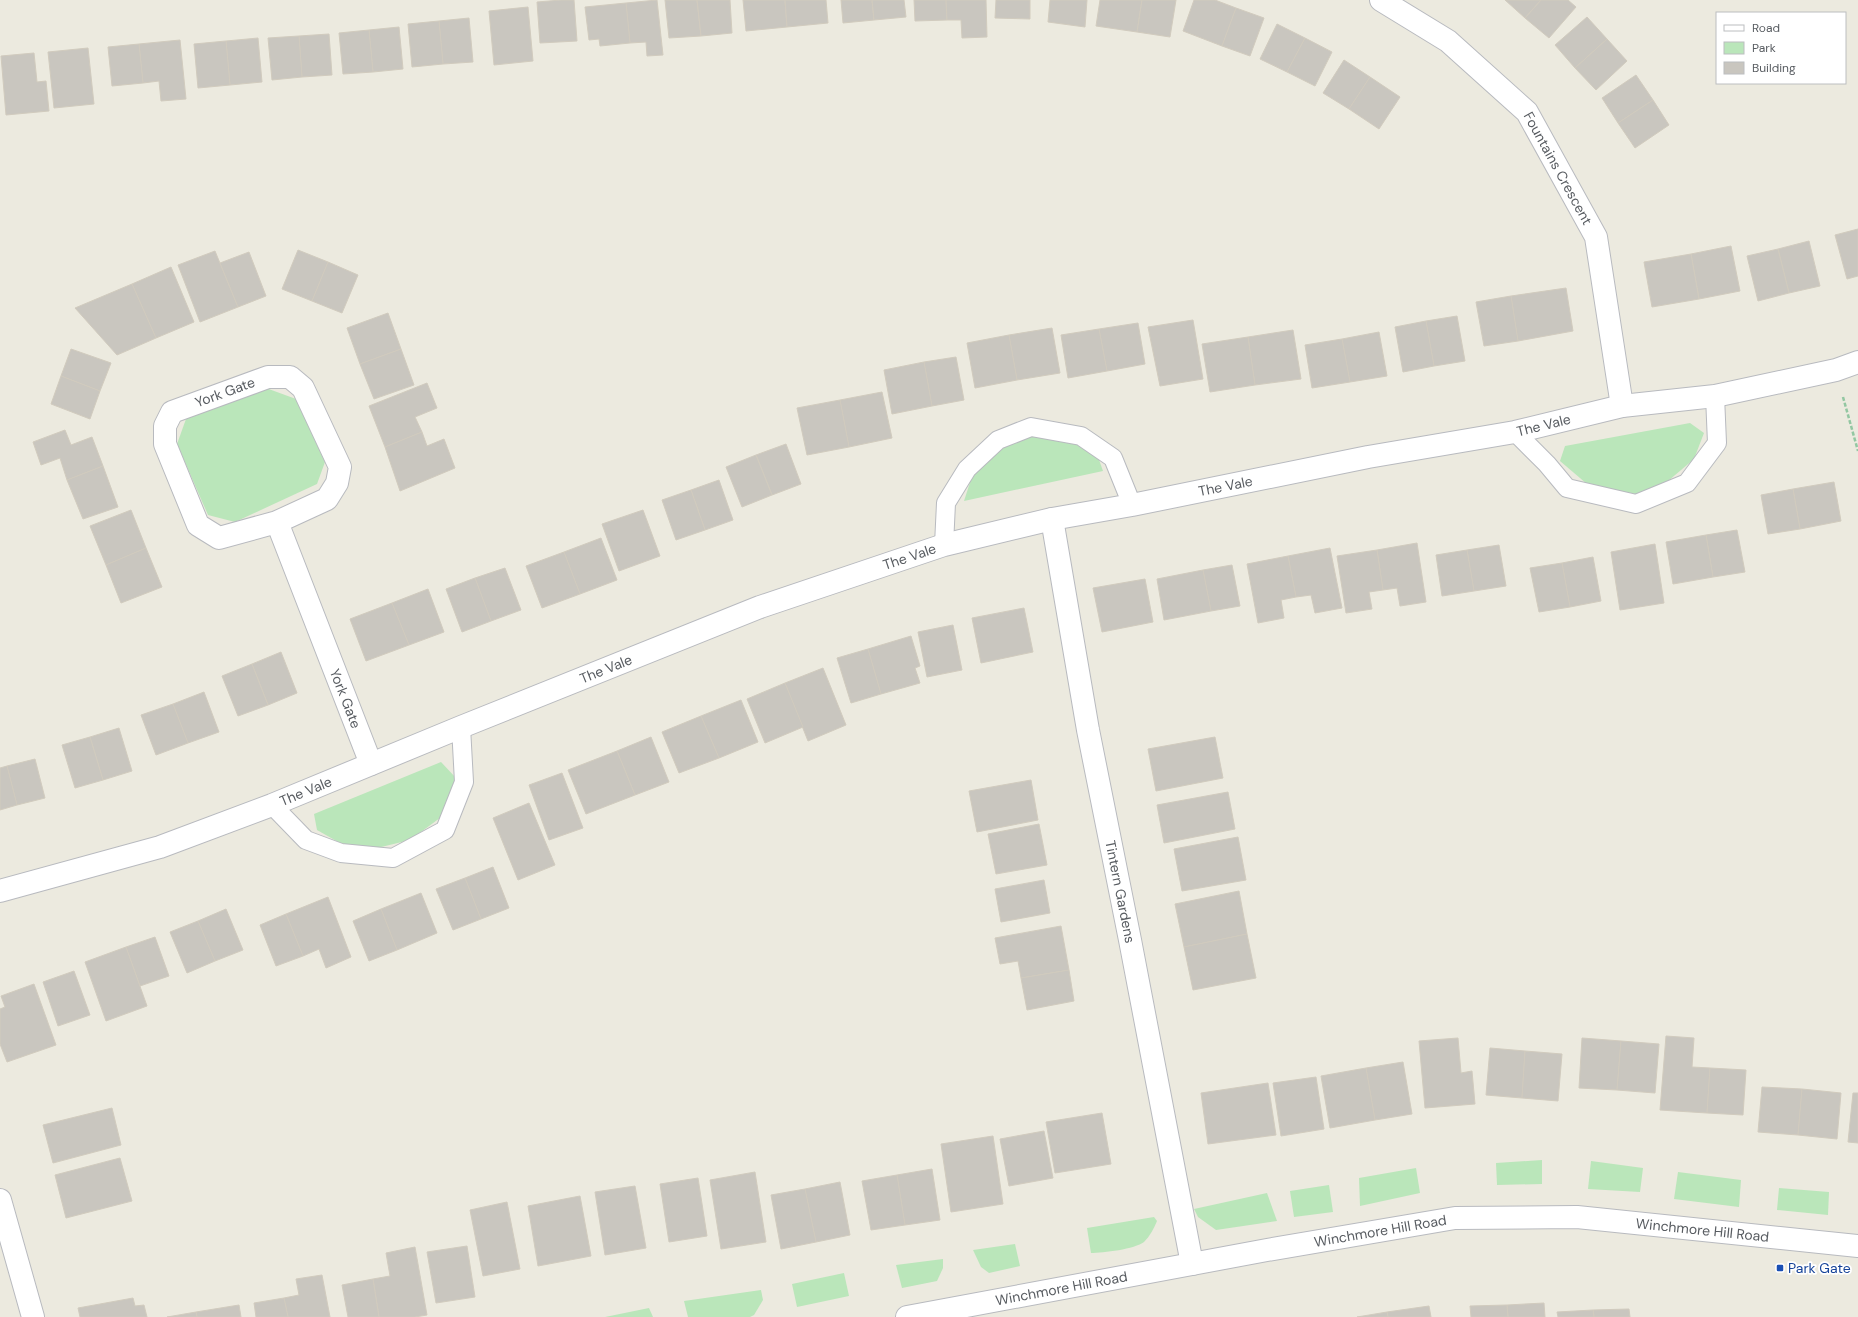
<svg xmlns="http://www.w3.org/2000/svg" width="1858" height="1317" font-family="'DM Sans',sans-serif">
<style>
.green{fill:#bae6ba}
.building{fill:#c9c6bf;stroke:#d1cbbe}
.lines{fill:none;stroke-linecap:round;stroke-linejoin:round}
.service-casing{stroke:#b8babf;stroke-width:20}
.minor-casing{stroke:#b8babf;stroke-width:24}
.tertiary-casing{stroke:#b8babf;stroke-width:24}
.path{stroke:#93c7a2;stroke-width:2.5;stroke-dasharray:4 2;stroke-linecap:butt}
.service{stroke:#fff;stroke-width:18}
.minor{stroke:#fff;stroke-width:22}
.tertiary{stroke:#fff;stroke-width:22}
.transit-dot{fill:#1a4fb4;stroke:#fff;stroke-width:1.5}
.labels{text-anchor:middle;stroke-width:3.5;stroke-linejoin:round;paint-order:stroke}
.street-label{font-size:14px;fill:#585c61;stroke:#fff}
.transit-label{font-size:14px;fill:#164399;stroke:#fff;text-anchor:start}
</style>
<rect width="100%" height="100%" fill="#eceadf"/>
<g class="green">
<polygon points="266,388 296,399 325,462 317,484 235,522 208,515 177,444 186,419"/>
<polygon points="1690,423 1704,433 1694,459 1661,487 1635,494 1587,484 1560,461 1565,446"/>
<polygon points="1036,436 1070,439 1097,454 1103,471 964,501 974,470 1001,441"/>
<polygon points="441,762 456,778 444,815 410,840 373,849 340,843 317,830 314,814"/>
<polygon points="1542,1160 1542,1184 1497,1185 1496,1163"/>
<polygon points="1591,1161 1643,1168 1640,1192 1588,1189"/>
<polygon points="1416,1168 1420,1193 1360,1206 1359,1178"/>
<polygon points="1678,1172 1741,1180 1739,1207 1674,1199"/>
<polygon points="1329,1185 1333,1212 1294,1217 1290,1191"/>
<polygon points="1779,1188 1829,1192 1828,1215 1777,1210"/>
<polygon points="1267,1193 1277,1221 1216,1230 1198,1217 1194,1209"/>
<path d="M 1154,1217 L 1157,1221 C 1154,1228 1150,1236 1144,1242 C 1135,1249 1103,1253 1091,1253 L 1087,1228 Z"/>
<polygon points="1015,1244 1020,1266 989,1273 981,1267 973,1250"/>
<polygon points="943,1259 943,1268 937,1281 902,1288 896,1265"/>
<polygon points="844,1273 849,1296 797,1307 792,1284"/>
<polygon points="761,1290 763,1300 754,1315 750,1317 688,1317 684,1301"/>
<polygon points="649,1308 653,1317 605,1317"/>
</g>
<g class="building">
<polygon points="561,0 574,0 577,41 540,43 537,2"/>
<polygon points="657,0 663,55 647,56 646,42 630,43 626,3"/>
<polygon points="665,0 697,0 701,36 669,38"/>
<polygon points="697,0 730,0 732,33 701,36"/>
<polygon points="743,0 785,0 787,27 746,31"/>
<polygon points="785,0 826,0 828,23 787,27"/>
<polygon points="841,0 872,0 874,20 843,23"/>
<polygon points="872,0 904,0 906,17 874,20"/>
<polygon points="914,0 946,0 947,20 915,21"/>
<polygon points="946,0 986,0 987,37 962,38 961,20 947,20"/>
<polygon points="996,0 1030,0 1030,19 995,18"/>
<polygon points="1050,0 1087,0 1085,27 1048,22"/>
<polygon points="1100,0 1142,0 1137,32 1096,26"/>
<polygon points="1142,0 1176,0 1170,37 1137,32"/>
<polygon points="1194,0 1215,0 1236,8 1222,46 1183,31"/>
<polygon points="1505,0 1541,0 1525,18"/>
<polygon points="1541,0 1568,0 1576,7 1549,38 1525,18"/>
<polygon points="626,3 630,43 600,46 599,39 589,40 585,7"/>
<polygon points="528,7 533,61 494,65 489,11"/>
<polygon points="1236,8 1264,18 1250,56 1222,46"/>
<polygon points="1587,17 1607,39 1575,68 1555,45"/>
<polygon points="469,18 473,62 443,64 439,21"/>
<polygon points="439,21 443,64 412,67 408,24"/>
<polygon points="1277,24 1305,38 1287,72 1260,59"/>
<polygon points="399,27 403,69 373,72 369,30"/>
<polygon points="369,30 373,72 343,74 339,33"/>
<polygon points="329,34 332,75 302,77 299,36"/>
<polygon points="299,36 302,77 272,80 268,38"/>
<polygon points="258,38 262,82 230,85 226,41"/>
<polygon points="1305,38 1332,52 1315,86 1287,72"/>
<polygon points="1607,39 1627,61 1596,90 1575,68"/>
<polygon points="180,40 186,99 161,101 159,81 143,83 139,44"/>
<polygon points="226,41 230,85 198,88 194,44"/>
<polygon points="139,44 143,83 112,86 108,47"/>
<polygon points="88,48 94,104 54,108 48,52"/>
<polygon points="34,53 37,82 46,81 49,111 6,115 1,56"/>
<polygon points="1344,60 1370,77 1349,109 1323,93"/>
<polygon points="1636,75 1653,100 1618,123 1602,98"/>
<polygon points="1370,77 1400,97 1379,129 1349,109"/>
<polygon points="1653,100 1669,125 1635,148 1618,123"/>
<polygon points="1858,229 1858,276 1847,279 1835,235"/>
<polygon points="1809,241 1820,286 1789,293 1778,249"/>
<polygon points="1731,246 1740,291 1699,299 1691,254"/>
<polygon points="1778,249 1789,293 1758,301 1747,256"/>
<polygon points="298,250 328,262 312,301 282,289"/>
<polygon points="215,251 238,307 200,322 178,265"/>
<polygon points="249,252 266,296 238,307 220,263"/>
<polygon points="1691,254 1699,299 1652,307 1644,262"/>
<polygon points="328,262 358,275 342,313 312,301"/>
<polygon points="171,267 194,322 156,338 132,284"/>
<polygon points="132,284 156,338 117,355 75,308"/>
<polygon points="1566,288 1573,331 1518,341 1511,296"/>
<polygon points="1511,296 1518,341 1484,346 1476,302"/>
<polygon points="388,313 401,349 360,364 347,328"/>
<polygon points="1457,316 1465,361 1434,366 1426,321"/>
<polygon points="1193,320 1203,379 1160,386 1148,327"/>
<polygon points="1426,321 1434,366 1403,372 1395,327"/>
<polygon points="1138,323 1145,364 1107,371 1099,329"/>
<polygon points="1052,328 1060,373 1017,380 1009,335"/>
<polygon points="1099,329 1107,371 1068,378 1061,335"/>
<polygon points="1293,330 1301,379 1255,385 1248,337"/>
<polygon points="1379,332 1387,376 1350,382 1342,339"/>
<polygon points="1009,335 1017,380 975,388 967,343"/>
<polygon points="1248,337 1255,385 1210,392 1202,344"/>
<polygon points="1342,339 1350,382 1312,388 1305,345"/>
<polygon points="71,349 111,363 100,391 61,376"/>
<polygon points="401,349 414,385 374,399 360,364"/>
<polygon points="956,357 964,400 932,406 924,362"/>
<polygon points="924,362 932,406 892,414 884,370"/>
<polygon points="61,376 100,391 90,419 51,404"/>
<polygon points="427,383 437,408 415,417 422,432 385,447 369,406"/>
<polygon points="882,392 892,438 849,447 840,400"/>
<polygon points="840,400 849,447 807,455 797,408"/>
<polygon points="65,430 71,445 92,437 103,466 67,480 60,458 41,465 33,442"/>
<polygon points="422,432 427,446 444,439 455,468 400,491 385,447"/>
<polygon points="786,444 801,484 772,495 756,455"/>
<polygon points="756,455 772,495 742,507 726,467"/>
<polygon points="103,466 118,507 83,519 67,480"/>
<polygon points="719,480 733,520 705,530 691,490"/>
<polygon points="1834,482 1841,521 1800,529 1793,489"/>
<polygon points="1793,489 1800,529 1768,534 1761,495"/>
<polygon points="691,490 705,530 676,540 662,500"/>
<polygon points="131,510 146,548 106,565 90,526"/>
<polygon points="643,510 660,556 619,571 602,524"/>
<polygon points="1737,530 1745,572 1713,577 1706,535"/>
<polygon points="1706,535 1713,577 1673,584 1666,542"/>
<polygon points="601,538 617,580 580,594 564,552"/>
<polygon points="1417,543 1426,602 1400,606 1397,588 1383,590 1377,550"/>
<polygon points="1655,544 1664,603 1620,610 1611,552"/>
<polygon points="1499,545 1506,586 1474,591 1467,550"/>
<polygon points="146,548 162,587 121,603 106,565"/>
<polygon points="1330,548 1342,608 1315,613 1311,595 1296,597 1288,556"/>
<polygon points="1377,550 1383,590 1369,592 1372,609 1346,613 1337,556"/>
<polygon points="1467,550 1474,591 1442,596 1436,555"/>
<polygon points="564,552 580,594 542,608 526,566"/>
<polygon points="1288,556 1296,597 1281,600 1284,618 1258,623 1247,564"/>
<polygon points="1593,557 1601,601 1570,607 1562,563"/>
<polygon points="1562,563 1570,607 1539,612 1530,568"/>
<polygon points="1232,565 1240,606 1211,611 1203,570"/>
<polygon points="505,568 521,610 491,621 475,578"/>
<polygon points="1203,570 1211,611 1164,620 1157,579"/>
<polygon points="475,578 491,621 462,632 446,589"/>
<polygon points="1145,579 1153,622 1102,632 1093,588"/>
<polygon points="428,589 444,632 409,645 392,603"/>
<polygon points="392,603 409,645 366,661 350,619"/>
<polygon points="1024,608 1033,652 981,663 972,618"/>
<polygon points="953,625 962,670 927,677 918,632"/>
<polygon points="911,636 920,666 915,668 920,683 881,694 868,649"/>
<polygon points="868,649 881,694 851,703 837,658"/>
<polygon points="281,652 297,693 268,705 252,664"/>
<polygon points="252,664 268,705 238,716 222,676"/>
<polygon points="823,668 846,725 808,741 785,683"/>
<polygon points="785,683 803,727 765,743 747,699"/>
<polygon points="204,692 219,732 188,743 173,704"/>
<polygon points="741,700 758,742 719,758 701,716"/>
<polygon points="173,704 188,743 156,755 141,715"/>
<polygon points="701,716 719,758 679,773 662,732"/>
<polygon points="119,728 132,771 103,780 90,737"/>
<polygon points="90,737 103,780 75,788 62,745"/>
<polygon points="651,737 669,782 635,795 617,751"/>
<polygon points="1215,737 1223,778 1156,791 1148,749"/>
<polygon points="617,751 635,795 586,814 568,770"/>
<polygon points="35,759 45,798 17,805 7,766"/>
<polygon points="7,766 17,805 0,810 0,768"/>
<polygon points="562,773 583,828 549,840 529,785"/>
<polygon points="1031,780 1038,820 977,832 969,791"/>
<polygon points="1228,792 1235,829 1164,843 1157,805"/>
<polygon points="529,803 555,865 518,880 493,818"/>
<polygon points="1039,824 1047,865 996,874 988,834"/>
<polygon points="1238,837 1246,880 1182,891 1174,849"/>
<polygon points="493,867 509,908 481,919 465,878"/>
<polygon points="465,878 481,919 453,930 436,889"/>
<polygon points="1044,880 1050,913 1001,922 995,889"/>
<polygon points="1239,891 1247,934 1184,947 1175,904"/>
<polygon points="421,893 437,933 397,950 381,909"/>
<polygon points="328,897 351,957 326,968 319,949 303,956 286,914"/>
<polygon points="226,909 243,950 215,961 198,921"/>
<polygon points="381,909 397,950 369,961 353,921"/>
<polygon points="286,914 303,956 276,966 260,925"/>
<polygon points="198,921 215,961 187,973 170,932"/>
<polygon points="1061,926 1069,970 1021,978 1018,961 1000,964 995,938"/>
<polygon points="1247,934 1256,978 1193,990 1184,947"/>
<polygon points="155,937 169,976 140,986 126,947"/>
<polygon points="126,947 147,1006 106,1021 85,962"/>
<polygon points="1069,970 1074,1001 1027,1010 1021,978"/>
<polygon points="74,971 90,1015 58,1026 43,982"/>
<polygon points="34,984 56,1045 7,1062 0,1044 0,1009 5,1007 1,996"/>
<polygon points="1666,1036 1694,1038 1692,1067 1710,1068 1707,1113 1660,1110"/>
<polygon points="1458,1038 1461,1073 1472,1071 1475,1104 1425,1108 1419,1041"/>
<polygon points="1582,1038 1621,1041 1617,1090 1579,1088"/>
<polygon points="1621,1041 1659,1044 1655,1093 1617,1090"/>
<polygon points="1490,1048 1525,1051 1522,1098 1486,1095"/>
<polygon points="1525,1051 1562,1054 1558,1101 1522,1098"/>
<polygon points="1403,1062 1412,1114 1375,1120 1366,1068"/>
<polygon points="1366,1068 1375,1120 1330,1128 1321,1076"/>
<polygon points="1710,1068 1746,1070 1743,1115 1707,1113"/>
<polygon points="1316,1077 1324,1129 1281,1136 1273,1083"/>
<polygon points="1268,1083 1276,1135 1208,1144 1201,1093"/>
<polygon points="1762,1087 1802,1089 1798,1135 1758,1132"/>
<polygon points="1802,1089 1841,1093 1837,1139 1798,1135"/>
<polygon points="1853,1093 1858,1093 1858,1143 1848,1142"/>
<polygon points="112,1108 121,1145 53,1163 43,1125"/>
<polygon points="1102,1113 1111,1164 1055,1173 1046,1122"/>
<polygon points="1044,1131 1053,1178 1009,1186 1000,1139"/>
<polygon points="993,1136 1003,1204 951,1212 941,1144"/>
<polygon points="120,1158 132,1201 66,1218 55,1175"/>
<polygon points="932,1169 940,1220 905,1225 897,1175"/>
<polygon points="755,1172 766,1242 721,1249 710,1180"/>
<polygon points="897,1175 905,1225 871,1230 862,1181"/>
<polygon points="698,1178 707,1236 669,1242 660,1184"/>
<polygon points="840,1182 850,1235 816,1242 805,1189"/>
<polygon points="635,1186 646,1248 605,1255 595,1192"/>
<polygon points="805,1189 816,1242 781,1249 771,1195"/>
<polygon points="580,1196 591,1256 538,1266 528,1206"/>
<polygon points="507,1202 520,1269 483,1276 470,1210"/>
<polygon points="467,1246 475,1297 436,1303 427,1252"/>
<polygon points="415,1247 427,1315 415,1317 379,1317 373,1279 390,1276 386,1253"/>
<polygon points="322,1275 330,1317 288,1317 284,1298 299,1295 296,1279"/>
<polygon points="373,1279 379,1317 348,1317 342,1285"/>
<polygon points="133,1298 135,1306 144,1305 147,1317 80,1317 78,1308"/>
<polygon points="284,1298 288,1317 256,1317 254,1303"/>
<polygon points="1544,1303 1545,1317 1508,1317 1507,1305"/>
<polygon points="239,1305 241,1317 197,1317 196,1312"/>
<polygon points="1507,1305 1508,1317 1471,1317 1470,1306"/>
<polygon points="1429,1306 1431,1317 1388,1317 1387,1312"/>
<polygon points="1629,1309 1630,1317 1594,1317 1593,1310"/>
<polygon points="1593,1310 1594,1317 1558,1317 1557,1312"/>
<polygon points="196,1312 197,1317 167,1317"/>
<polygon points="1387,1312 1388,1317 1357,1317"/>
</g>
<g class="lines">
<defs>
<g id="service">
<polyline points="1515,432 1547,464 1567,488 1636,504 1687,483 1717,443 1715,396"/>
<polyline points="944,545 946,503 967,469 998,440 1031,427 1081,436 1113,458 1132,505"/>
<polyline points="272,805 306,840 341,853 393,858 445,830 464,782 461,727"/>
</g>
<g id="minor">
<path id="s1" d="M 1381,0 L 1448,41 L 1527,112 L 1596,237 L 1622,406"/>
<path id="s2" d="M 1052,519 L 1088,730 L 1130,940 L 1192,1264"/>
<path id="s3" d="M 277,522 L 327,499 L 337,483 L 340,467 L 303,388 L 290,377 L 268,377 L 172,412 L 165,426 L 165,444 L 198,525 L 219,538 L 277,522 L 371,764"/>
<path id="s4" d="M 0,891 L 160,847 L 272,805 L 461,727 L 760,607 L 944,545 L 1052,519 L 1132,505 L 1368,457 L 1515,432 L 1622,406 L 1715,396 L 1836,370 L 1858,362"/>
<polyline points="0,1200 33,1317"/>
</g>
<g id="tertiary">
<path id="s5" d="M 907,1317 L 1267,1250 L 1455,1218 L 1577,1217 L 1858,1246"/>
</g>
</defs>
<use href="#service" class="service-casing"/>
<use href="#minor" class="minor-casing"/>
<use href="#tertiary" class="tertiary-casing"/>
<polyline class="path" points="1843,397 1858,451"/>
<use href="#service" class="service"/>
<use href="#minor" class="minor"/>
<use href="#tertiary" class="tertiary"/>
</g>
<rect class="transit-dot" x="1776" y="1264" width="8" height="8" rx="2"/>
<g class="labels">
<g class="street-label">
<text dy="5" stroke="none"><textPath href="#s1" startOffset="249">Fountains Crescent</textPath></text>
<text transform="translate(225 392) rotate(-20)" y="5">York Gate</text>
<text dy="5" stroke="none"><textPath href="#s4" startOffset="1618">The Vale</textPath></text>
<text dy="5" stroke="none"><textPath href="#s4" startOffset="1294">The Vale</textPath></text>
<text dy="5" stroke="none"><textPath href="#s4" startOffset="970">The Vale</textPath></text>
<text dy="5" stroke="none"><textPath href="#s4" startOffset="646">The Vale</textPath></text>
<text dy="5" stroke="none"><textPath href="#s3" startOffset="714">York Gate</textPath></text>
<text dy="5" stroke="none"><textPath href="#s4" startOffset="322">The Vale</textPath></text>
<text dy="5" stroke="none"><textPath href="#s2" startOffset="379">Tintern Gardens</textPath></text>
<text dy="5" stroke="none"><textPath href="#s5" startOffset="805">Winchmore Hill Road</textPath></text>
<text dy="5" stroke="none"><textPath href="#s5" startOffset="481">Winchmore Hill Road</textPath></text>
<text dy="5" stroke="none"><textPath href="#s5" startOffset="157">Winchmore Hill Road</textPath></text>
</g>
<g class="transit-label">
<text x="1788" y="1273">Park Gate</text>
</g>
</g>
<rect x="1716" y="12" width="130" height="72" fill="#ffffff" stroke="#bcbec0"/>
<rect x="1724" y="25" width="20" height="6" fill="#ffffff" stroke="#bcbec0"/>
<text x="1752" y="32" font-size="12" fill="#585c61">Road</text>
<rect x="1724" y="42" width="20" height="12" fill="#bae6ba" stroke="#bcbec0"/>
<text x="1752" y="52" font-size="12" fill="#585c61">Park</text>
<rect x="1724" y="62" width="20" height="12" fill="#c9c6bf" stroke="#bcbec0"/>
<text x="1752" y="72" font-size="12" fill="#585c61">Building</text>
</svg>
